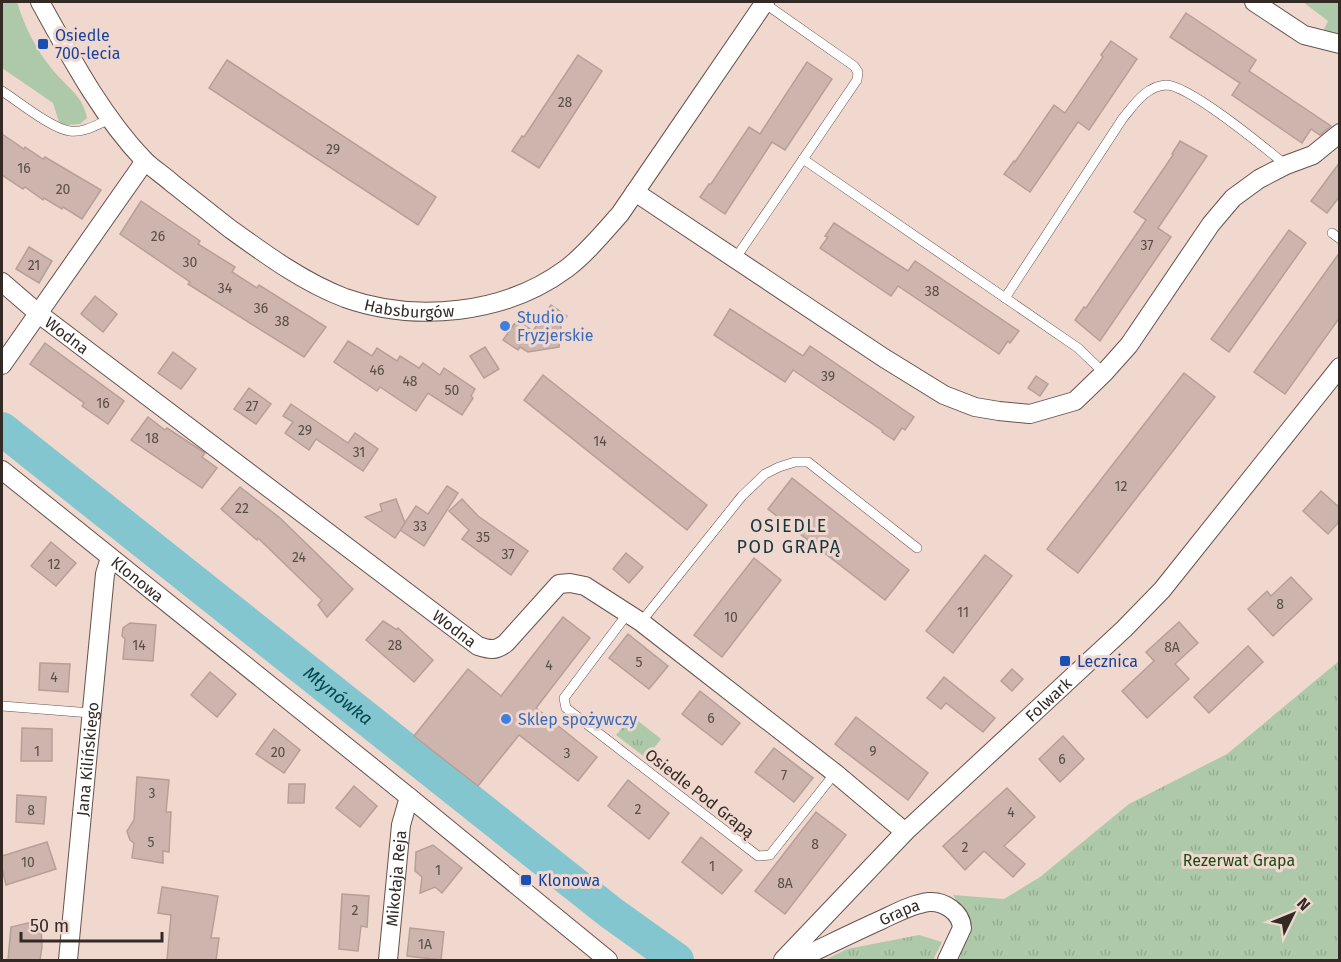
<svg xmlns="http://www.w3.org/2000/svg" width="1341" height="962" font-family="'Fira Sans',sans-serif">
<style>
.green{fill:#adc9a9}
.park{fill:url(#park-tufts)}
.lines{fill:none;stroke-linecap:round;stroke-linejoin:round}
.river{stroke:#83c6d0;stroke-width:34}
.building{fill:#cdb5ad;stroke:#b69f97;stroke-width:1.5}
.service-casing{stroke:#67534b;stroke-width:10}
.minor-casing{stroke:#67534b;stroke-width:20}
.service{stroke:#fff;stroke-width:9}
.minor{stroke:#fff;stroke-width:18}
.transit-dot{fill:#1a4fb4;stroke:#f0d8cf;stroke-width:2}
.shop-dot{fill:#3f7fe0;stroke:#f0d8cf;stroke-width:2}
.labels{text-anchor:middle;stroke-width:6;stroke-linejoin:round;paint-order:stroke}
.number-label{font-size:14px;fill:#5a4d48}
.transit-label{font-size:16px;fill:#164399;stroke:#f0d8cf;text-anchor:start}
.street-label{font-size:16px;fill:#332a26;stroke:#f0d8cf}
.shop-label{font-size:16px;fill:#366cbe;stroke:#f0d8cf;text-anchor:start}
.park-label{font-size:16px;fill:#1b4b14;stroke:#f0d8cf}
.neighbourhood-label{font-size:18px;letter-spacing:1.5px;fill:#17373f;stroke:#f0d8cf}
.water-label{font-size:18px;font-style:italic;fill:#05454d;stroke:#f0d8cf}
</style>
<defs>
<pattern id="park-tufts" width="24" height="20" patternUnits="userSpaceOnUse" patternTransform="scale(1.5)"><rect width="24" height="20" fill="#adc9a9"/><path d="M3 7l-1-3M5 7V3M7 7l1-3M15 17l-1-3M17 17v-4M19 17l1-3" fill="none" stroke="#95ad91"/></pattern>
</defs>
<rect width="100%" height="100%" fill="#f0d8cf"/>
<g class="green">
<path d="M 2,2 L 17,2 C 24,25 36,50 52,69 C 65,86 83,95 87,118 L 80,124 L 66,125 L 59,122 L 53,103 L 2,68 Z"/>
<polygon points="1303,2 1339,2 1339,36 1322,33 1328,21"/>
</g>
<g class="park">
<polygon points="1339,661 1339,960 959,960 970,922 953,895 1004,899 1040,877 1129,804 1227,754"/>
<polygon points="632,716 661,739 646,758 616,735"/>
<polygon points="919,935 942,942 933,960 825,960 847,949"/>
</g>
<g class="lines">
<path class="river" id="s1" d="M 2,429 L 610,912 L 677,960"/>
</g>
<g class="building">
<polygon points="1186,13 1256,60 1249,71 1331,126 1320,135 1311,129 1302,143 1232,95 1240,83 1170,37"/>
<polygon points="1111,41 1137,59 1089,130 1078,122 1030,192 1004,174 1014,161 1015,162 1054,105 1065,113 1103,57 1101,55"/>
<polygon points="578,55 602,71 539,168 512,151 522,136 524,137"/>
<polygon points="227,60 436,197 418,225 209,88"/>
<polygon points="807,62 832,79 785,150 772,142 725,214 700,197 709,184 711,184 749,127 760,134"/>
<polygon points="2,134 24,149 25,147 43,159 45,157 101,190 82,219 63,207 62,209 44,198 43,200 25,187 23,189 2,175"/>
<polygon points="1180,141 1207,156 1158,228 1171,237 1100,341 1075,320 1084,307 1086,308 1146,220 1134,212 1173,155 1172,154"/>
<polygon points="1340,162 1340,196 1327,213 1311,201"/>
<polygon points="141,201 200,241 198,244 235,267 232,272 257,288 259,285 326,327 304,357 188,284 190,282 120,234"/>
<polygon points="834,223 908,271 915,261 1019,331 1010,343 1008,341 999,354 898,286 891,296 820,248 828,237 825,236"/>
<polygon points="1289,230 1306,243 1229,352 1211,339"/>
<polygon points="29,247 52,261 39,283 16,269"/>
<polygon points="1340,252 1340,317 1285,394 1254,372"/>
<polygon points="95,296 117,314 103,332 81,314"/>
<polygon points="551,305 567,316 561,325 559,347 528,352 520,347 518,350 503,340 517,320 533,331"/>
<polygon points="730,309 803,356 810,346 914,417 905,430 902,428 894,440 882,432 883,431 793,370 785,382 714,335"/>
<polygon points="348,341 372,356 377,348 397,361 400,356 419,368 423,363 440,375 444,368 475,389 471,396 473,398 462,415 428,393 416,411 380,387 377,391 334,362"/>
<polygon points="45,343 124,401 108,424 82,406 84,403 30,364"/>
<polygon points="485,347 499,369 484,378 470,356"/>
<polygon points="173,352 196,369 181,389 158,373"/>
<polygon points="1184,373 1215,397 1078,573 1047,549"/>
<polygon points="543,375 707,505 687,530 524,400"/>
<polygon points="1036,376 1048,384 1040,396 1028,388"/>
<polygon points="249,388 271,404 256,424 234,409"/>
<polygon points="291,404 348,443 355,433 378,449 363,471 316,439 309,450 285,433 293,422 283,416"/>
<polygon points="148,417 165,430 167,428 202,451 205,453 202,457 217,468 202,488 131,440"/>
<polygon points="792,478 909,570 885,600 768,509"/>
<polygon points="447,486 458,493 424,546 400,530 416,506 428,514"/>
<polygon points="240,487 280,518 353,589 327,617 318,605 322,600 258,538 257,540 221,509"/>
<polygon points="1321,491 1340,508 1338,523 1328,534 1303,511"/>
<polygon points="396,499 405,523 395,538 365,517 382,511 380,504"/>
<polygon points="462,499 478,516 528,551 511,575 462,539 469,530 449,511"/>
<polygon points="51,542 76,563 56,586 31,566"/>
<polygon points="626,553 643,567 629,583 613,569"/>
<polygon points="985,555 1012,576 953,653 926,631"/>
<polygon points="754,558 781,580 722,657 694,635"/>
<polygon points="1291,577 1312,599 1273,636 1248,609 1267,591 1271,596"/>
<polygon points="563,617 590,638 536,708 597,757 578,781 519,735 478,786 414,736 468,669 501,696"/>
<polygon points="383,621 397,630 398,628 433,660 414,682 366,640"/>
<polygon points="1179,622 1198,643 1175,664 1189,679 1147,718 1122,691 1154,661 1146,652"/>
<polygon points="130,623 156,625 153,661 123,659 125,639 122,636 123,628"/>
<polygon points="628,634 668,666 649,689 609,658"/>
<polygon points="1248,646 1263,662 1209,713 1194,697"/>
<polygon points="40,663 70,664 68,692 39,690"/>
<polygon points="1012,669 1023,679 1012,691 1001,681"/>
<polygon points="210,672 236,694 217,717 191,695"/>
<polygon points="944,677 995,718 983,732 946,703 941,709 927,698"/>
<polygon points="700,691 740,723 722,745 682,714"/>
<polygon points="856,717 928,773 908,800 835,744"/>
<polygon points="22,728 52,729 52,761 21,761"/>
<polygon points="274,729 300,750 284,773 256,754"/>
<polygon points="1063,736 1084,759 1060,782 1039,759"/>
<polygon points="774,748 813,778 794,802 755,772"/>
<polygon points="137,777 169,780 166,812 171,812 169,852 163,851 163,863 132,858 134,843 130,840 127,831 134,820"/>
<polygon points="628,780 669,813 649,839 608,806"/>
<polygon points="289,784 305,784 304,803 288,803"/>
<polygon points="354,786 377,806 360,827 336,808"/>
<polygon points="1007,788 1035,817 1004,846 1025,864 1013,877 984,851 965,870 943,846"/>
<polygon points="17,795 46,797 44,824 16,822"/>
<polygon points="816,812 846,835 785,914 755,891"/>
<polygon points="701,837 742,870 722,894 682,862"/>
<polygon points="47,842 56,869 6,885 2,868 2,856"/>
<polygon points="433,845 462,868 442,893 435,887 420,893 422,877 415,871 416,852"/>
<polygon points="162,887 218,896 211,938 219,938 216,960 167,960 171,915 158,913"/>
<polygon points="342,894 369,896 367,927 361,926 358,951 339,949"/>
<polygon points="32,922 41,927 42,947 40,960 8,960 11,927"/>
<polygon points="410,928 444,932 441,960 407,956"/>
</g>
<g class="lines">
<defs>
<g id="service">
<path d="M 2,91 C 18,101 52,129 70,131 C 84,133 98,124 110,119"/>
<polyline points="803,159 1078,348 1104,373"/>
<polyline points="1332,233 1340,239"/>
<polyline points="735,259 857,80 858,72 854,66 764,3"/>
<path d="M 1005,298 L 1123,118 C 1134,105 1146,86 1166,85 C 1189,85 1265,148 1286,165"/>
<polyline points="628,613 564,698 566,708 758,856 770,855 835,773"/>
<polyline points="641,622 742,496 765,474 779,467 795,462 808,462 917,548"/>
<polyline points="2,706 91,713"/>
</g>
<g id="minor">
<path id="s2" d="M 40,2 C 70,56 101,115 144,160 C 152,168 163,175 172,183 C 191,198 210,213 229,228 C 265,254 303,282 345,298 C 416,323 505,314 566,269 C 586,254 603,233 620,214 L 765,2"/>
<polyline points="1254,2 1304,35 1340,44"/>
<polyline points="635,192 884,358 944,395 975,407 999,411 1030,414 1075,401 1104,373 1129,345 1211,224 1233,198 1259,179 1286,165 1313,155 1340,133"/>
<path id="s3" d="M 2,282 L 39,314 L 478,646 C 490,650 496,651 506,643 L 559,584 L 570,583 L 585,586 L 641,622 L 835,773 L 905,832"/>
<polyline points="2,365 145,161"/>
<path id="s4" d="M 2,470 L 409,797 L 608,960"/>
<path id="s5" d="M 68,960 L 105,574 L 110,558"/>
<path id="s6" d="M 388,960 L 401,825 L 409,797"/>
<path id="s7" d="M 783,960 L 905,832 L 1124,629 L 1162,590 L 1340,367"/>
<path id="s8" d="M 796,960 C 824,947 852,933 881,920 C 896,913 912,904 929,902 C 944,901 961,912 962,928 L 947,960"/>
</g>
</defs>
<use href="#service" class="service-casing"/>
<use href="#minor" class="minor-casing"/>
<use href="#service" class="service"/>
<use href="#minor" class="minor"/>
</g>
<g class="transit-dot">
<rect x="37" y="38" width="12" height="12" rx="3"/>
<rect x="1059" y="655" width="12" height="12" rx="3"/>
<rect x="520" y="874" width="12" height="12" rx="3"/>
</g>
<g class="shop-dot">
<circle cx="505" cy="326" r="6"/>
<circle cx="506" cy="719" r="6"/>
</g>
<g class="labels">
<g class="number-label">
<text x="565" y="107">28</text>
<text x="333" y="154">29</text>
<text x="24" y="173">16</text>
<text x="63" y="194">20</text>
<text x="158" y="241">26</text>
<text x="1147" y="250">37</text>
<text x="190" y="267">30</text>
<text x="34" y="270">21</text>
<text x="225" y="293">34</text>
<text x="932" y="296">38</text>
<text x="261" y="313">36</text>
<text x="282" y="326">38</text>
<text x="377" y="375">46</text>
<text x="828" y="381">39</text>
<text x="410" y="386">48</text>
<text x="452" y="395">50</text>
<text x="103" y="408">16</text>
<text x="252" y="411">27</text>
<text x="305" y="435">29</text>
<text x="152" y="443">18</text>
<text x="600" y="446">14</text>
<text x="359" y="457">31</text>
<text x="1121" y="491">12</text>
<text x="242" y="513">22</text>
<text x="420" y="531">33</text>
<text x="483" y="542">35</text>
<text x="508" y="559">37</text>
<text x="299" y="562">24</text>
<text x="54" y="569">12</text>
<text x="1280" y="609">8</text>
<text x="963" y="617">11</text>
<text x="731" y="622">10</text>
<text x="139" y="650">14</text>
<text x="395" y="650">28</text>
<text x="1172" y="652">8A</text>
<text x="639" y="667">5</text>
<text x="549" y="670">4</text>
<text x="54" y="682">4</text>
<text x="711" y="723">6</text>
<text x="37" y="756">1</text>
<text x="873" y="756">9</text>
<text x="278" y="757">20</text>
<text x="567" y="758">3</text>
<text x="1062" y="764">6</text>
<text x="784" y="780">7</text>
<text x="152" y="798">3</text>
<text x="638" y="814">2</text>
<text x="31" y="815">8</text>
<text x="1011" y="817">4</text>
<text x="151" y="847">5</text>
<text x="815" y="849">8</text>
<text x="965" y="852">2</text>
<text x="28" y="867">10</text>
<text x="712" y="871">1</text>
<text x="438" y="875">1</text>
<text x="785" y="888">8A</text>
<text x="355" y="915">2</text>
<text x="425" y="949">1A</text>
</g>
<g class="transit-label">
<text x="55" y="41">Osiedle<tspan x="55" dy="18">700-lecia</tspan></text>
<text x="1077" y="667">Lecznica</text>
<text x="538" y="886">Klonowa</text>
</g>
<g class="street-label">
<text dy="6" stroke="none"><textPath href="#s2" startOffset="500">Habsburgów</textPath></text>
<text dy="6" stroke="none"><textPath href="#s3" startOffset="84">Wodna</textPath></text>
<text dy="6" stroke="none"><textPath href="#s4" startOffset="174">Klonowa</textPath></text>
<text dy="6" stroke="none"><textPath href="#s3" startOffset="570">Wodna</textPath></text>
<text dy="6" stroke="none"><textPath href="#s7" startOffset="372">Folwark</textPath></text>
<text dy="6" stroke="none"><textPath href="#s5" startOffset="202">Jana Kilińskiego</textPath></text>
<text transform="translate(700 793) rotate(38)" y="6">Osiedle Pod Grapą</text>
<text dy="6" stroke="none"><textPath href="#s6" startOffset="82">Mikołaja Reja</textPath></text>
<text dy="6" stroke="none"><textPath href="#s8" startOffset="114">Grapa</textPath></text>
</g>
<g class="shop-label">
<text x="517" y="323">Studio<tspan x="517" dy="18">Fryzjerskie</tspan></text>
<text x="518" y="725">Sklep spożywczy</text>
</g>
<g class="park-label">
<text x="1239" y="866">Rezerwat Grapa</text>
</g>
<g class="neighbourhood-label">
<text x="789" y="532">OSIEDLE<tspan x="789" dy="21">POD GRAPĄ</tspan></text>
</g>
<g class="water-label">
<text dy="6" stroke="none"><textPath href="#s1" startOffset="429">Młynówka</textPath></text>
</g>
</g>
<rect width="1341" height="962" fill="none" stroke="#332a26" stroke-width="6"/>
<g transform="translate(1293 914) rotate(47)" stroke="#f0d8cf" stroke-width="4.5" paint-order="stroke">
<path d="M0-4.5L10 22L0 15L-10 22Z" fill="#332a26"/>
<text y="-9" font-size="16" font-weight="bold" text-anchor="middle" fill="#332a26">N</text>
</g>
<path d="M21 932v9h141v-9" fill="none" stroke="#332a26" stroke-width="3"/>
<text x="30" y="932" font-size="18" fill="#332a26" stroke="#f0d8cf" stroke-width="4.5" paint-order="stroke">50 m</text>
</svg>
